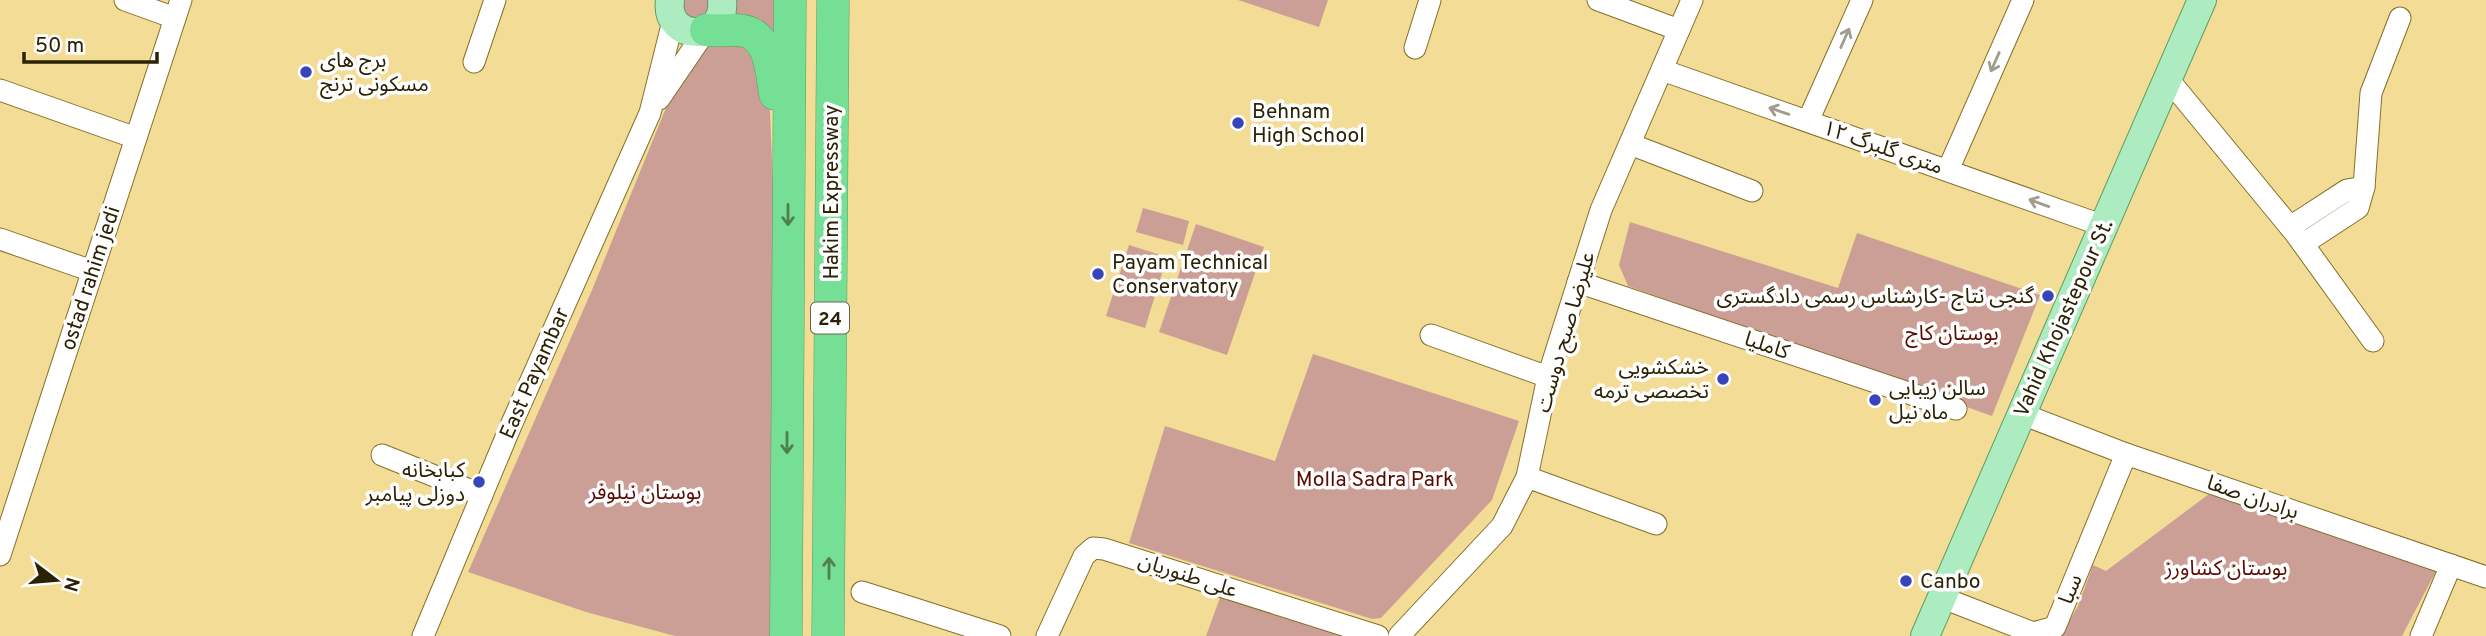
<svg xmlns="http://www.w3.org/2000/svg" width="2486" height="636" font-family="Overpass,'Noto Sans Arabic',sans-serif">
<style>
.green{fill:#cb9f95}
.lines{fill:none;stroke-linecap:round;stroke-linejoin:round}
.minor-casing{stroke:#856f28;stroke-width:23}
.major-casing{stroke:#5b9d63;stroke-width:30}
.highway-casing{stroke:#5b9d63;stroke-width:33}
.minor{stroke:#fff;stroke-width:21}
.major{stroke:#acecc0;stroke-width:28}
.highway{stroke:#75df96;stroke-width:32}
.oneway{stroke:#a09c8e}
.oneway2{stroke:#50804d}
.poi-dot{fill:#3845b8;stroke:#fefefe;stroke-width:2.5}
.labels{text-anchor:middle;stroke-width:7;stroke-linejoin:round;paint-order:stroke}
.shield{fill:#fefefe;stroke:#6a644f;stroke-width:2}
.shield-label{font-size:19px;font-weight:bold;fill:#2b2204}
.poi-label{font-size:21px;fill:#2b2204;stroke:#fefefe;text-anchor:start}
.street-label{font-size:21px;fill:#2b2204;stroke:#fefefe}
.park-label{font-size:21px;fill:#590b01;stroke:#fefefe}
</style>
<rect width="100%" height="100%" fill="#f3dc95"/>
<g class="green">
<polygon points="673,0 717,0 695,28"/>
<polygon points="728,0 780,0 780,57 727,15"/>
<polygon points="1238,0 1328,0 1319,27"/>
<polygon points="730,36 768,61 778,314 773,636 675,636 586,612 468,572 592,290 670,98 705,46"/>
<polygon points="1143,208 1189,221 1183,245 1136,232"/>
<polygon points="1630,222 1838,288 1857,233 2040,295 1992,416 1628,286 1619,265"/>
<polygon points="1196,224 1264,247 1227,355 1159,332"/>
<polygon points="1129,245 1167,257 1145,328 1106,316"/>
<polygon points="1313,354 1519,421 1492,500 1381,618 1372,619 1129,543 1165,426 1275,461"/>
<polygon points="2213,491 2437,569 2402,636 2060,636 2078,606 2093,565 2106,571"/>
<polygon points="1221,595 1351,636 1206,636"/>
</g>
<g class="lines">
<defs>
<g id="minor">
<polyline points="125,0 175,18"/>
<polyline points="1598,0 1679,30"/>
<polyline points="1415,48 1430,0"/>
<polyline points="474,62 495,0"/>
<polyline points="1662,70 2104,226"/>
<polyline points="2168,79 2295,233 2373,341"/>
<polyline points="0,90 136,138"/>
<polyline points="659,99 706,30"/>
<polyline points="1808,121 1862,0"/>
<polyline points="1630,144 1752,191"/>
<polyline points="1948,170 2023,0"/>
<polyline points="2290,227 2347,190 2364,187"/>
<polyline points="0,239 92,271"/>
<polyline points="2303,244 2358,208 2364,187 2371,93 2400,18"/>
<polyline points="1578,282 1956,409"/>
<polyline points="1431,335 1548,377"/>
<polyline points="2022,414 2126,454 2486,577"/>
<polyline points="382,455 482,495"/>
<polyline points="1527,477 1656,524"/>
<polyline points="0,555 181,0"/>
<polyline points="862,592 1000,636"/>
<polyline points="1956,603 2033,633 2055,627 2126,454"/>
<polyline points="423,636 512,423 650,113 673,21"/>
<polyline points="1047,636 1084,556 1093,548 1104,549 1378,636"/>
<polyline points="1399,636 1502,526 1527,477 1548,377 1601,210 1692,0"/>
<polyline points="2421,636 2451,565"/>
</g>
<g id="major">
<path d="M 670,0 C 664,42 727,43 722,0"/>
<polyline points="1925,636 2202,0"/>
</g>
<g id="highway">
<path d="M 706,30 C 716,31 725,30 735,30 C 770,30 771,68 775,94"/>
<polyline points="786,636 790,0"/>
<polyline points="828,636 833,0"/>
</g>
</defs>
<use href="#minor" class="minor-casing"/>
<use href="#major" class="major-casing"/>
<use href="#highway" class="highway-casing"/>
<use href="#minor" class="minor"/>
<use href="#major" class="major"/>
<use href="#highway" class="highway"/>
</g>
<defs><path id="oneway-shaft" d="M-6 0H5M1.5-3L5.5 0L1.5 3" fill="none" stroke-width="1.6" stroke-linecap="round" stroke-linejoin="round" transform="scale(1.75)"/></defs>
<g class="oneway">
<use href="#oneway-shaft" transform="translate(1845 38) rotate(-66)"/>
<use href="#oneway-shaft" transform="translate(1995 62) rotate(114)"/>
<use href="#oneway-shaft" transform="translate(1779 111) rotate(-161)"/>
<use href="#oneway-shaft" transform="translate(2039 203) rotate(-160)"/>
</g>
<g class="oneway2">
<use href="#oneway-shaft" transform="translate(788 215) rotate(90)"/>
<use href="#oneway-shaft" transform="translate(787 443) rotate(90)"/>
<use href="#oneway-shaft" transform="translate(829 568) rotate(-90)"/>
</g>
<g class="poi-dot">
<circle cx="306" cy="72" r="7"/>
<circle cx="1238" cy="123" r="7"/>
<circle cx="1098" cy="274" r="7"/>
<circle cx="2048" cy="296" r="7"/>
<circle cx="1723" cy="379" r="7"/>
<circle cx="1875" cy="400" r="7"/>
<circle cx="479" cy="482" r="7"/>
<circle cx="1906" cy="581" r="7"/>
</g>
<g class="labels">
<rect class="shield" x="811" y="302.5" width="38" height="31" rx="5"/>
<g class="shield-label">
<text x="830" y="325">24</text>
</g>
<g class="poi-label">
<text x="320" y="67">برج های<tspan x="320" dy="24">مسکونی ترنج</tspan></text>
<text x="1252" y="118">Behnam<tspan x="1252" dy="24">High School</tspan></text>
<text x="1112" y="269">Payam Technical<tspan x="1112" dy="24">Conservatory</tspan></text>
<text x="2034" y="303" text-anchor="end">گنجی نتاج -کارشناس رسمی دادگستری</text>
<text x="1709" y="374" text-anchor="end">خشکشویی<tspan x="1709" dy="24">تخصصی ترمه</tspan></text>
<text x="1889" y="395">سالن زیبایی<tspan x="1889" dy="24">ماه نیل</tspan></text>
<text x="465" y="477" text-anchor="end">کبابخانه<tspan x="465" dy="24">دوزلی پیامبر</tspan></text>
<text x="1920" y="588">Canbo</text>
</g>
<g class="street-label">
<text transform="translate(1883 147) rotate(19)" y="7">۱۲ متری گلبرگ</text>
<text transform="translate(831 192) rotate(-90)" y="7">Hakim Expressway</text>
<text transform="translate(90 278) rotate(-72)" y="7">ostad rahim jedi</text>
<text transform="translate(2063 318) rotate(-66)" y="7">Vahid Khojastepour St.</text>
<text transform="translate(1565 332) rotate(-74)" y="7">علیرضا صبح دوست</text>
<text transform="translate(1767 345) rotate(19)" y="7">کاملیا</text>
<text transform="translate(534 373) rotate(-66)" y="7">East Payambar</text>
<text transform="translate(2253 497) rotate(19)" y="7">برادران صفا</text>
<text transform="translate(1188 575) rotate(18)" y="7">علی طنوریان</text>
<text transform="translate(2070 589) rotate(-68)" y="7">سبا</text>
</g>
<g class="park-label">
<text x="1952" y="340">بوستان کاج</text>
<text x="1375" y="486">Molla Sadra Park</text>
<text x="645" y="499">بوستان نیلوفر</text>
<text x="2226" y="575">بوستان کشاورز</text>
</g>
</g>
<g transform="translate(56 580) rotate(106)" stroke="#fefefe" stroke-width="5" paint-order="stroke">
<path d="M0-5L12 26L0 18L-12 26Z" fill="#2b2204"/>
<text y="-10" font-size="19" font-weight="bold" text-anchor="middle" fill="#2b2204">N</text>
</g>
<path d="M24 52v10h133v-10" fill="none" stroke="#2b2204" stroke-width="3.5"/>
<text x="35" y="52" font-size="21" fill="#2b2204" stroke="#fefefe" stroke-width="5" paint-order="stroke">50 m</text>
</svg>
